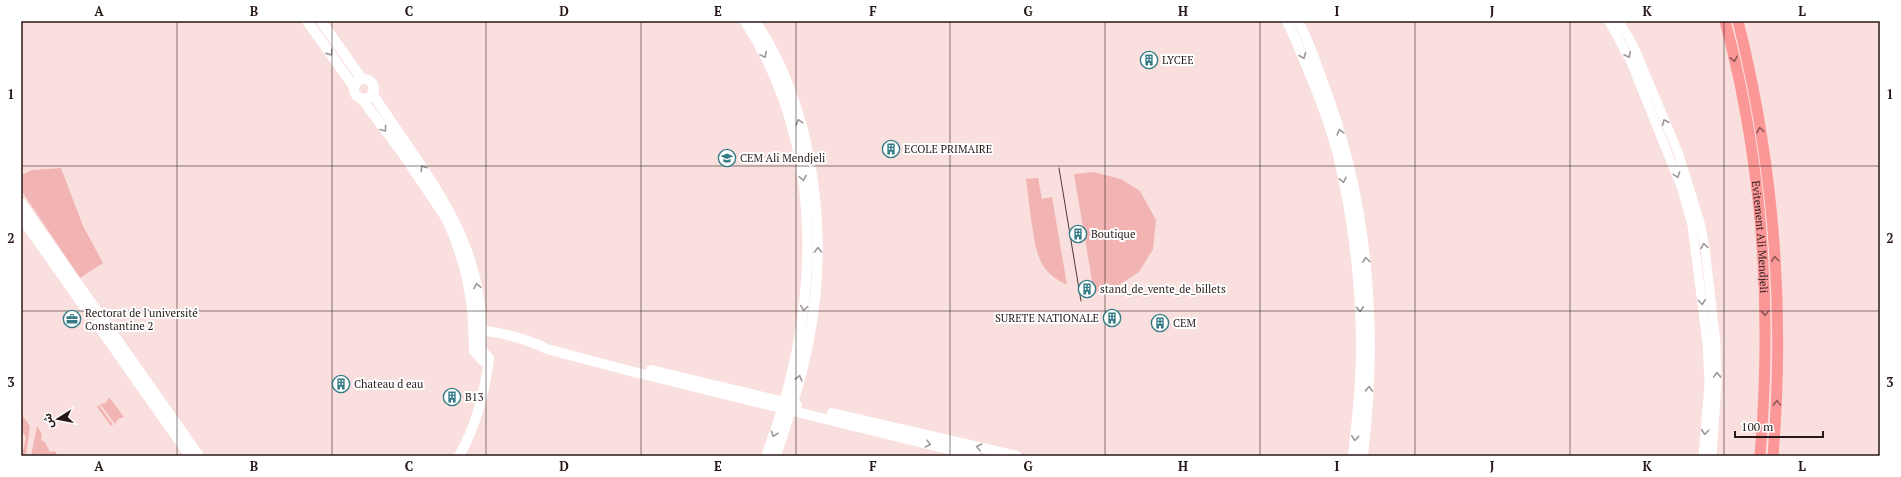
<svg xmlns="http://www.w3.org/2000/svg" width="1901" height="477" font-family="'PT Serif','Noto Sans Arabic',serif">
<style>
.green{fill:#f2b4b2}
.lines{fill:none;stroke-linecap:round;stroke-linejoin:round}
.tertiary{stroke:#fff;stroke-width:9}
.secondary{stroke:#fff;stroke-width:10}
.trunk{stroke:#fc9798;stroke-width:11}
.tram{stroke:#4c3b3a;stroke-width:1}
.oneway{stroke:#9e9797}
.oneway2{stroke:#925858}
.grid{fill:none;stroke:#271817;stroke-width:1;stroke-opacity:0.55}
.labels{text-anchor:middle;stroke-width:4;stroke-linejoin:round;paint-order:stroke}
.poi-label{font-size:11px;fill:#271817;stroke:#fff;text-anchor:start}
.street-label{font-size:11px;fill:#271817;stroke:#fff}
.neatline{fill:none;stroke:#271817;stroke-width:1.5}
.grid-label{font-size:13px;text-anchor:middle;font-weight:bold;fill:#271817}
</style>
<rect width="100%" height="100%" fill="#f9dfdd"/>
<g class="green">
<polygon points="61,168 83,226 103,263 80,278 21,190 21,175 32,170"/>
<polygon points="1093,172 1121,179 1140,191 1156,220 1153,249 1139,272 1113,289 1094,292 1074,174"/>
<path d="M 1038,178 L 1042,199 L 1052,197 L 1067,285 C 1057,280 1048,274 1042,264 C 1033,249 1029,199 1026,179 Z"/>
<polygon points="109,397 124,417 118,419 115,424 100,404 106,403"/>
<polygon points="99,405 113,425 111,426 97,407"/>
<polygon points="21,414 30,426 26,456 22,456 26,437 21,430"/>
<polygon points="37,426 42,434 41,440 45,442 50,452 55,451 58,456 31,456"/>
</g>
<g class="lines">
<g class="tertiary">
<polyline points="1609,21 1631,62 1682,189 1692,225 1707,343 1709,384 1703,456"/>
<polyline points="1619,21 1634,47 1678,152 1700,222 1705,248 1716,343 1717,384 1712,456"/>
</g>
<g class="secondary">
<polyline points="307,21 354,87"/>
<polyline points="321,21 362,79"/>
<path d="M 745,21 C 829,152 820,315 766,456"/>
<path d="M 755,21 C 815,110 829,236 809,339 C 802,379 788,418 776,456"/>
<path d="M 1287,21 C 1306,63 1325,107 1337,151 C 1353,216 1361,283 1361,350 C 1361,386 1357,421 1353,456"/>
<path d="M 1298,21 C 1308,40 1316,62 1323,83 C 1369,202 1378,330 1363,456"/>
<circle cx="364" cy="89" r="10"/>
<path d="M 372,93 C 425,175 489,243 481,349 L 489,358 C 485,392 476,426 459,456"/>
<path d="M 361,98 L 403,154 L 446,218 C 467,263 474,302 474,351 L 483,361"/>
<polyline points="21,203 199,456"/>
<polyline points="21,217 83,305"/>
<polyline points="97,324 190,456"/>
<path d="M 473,331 C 493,329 530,340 547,349 L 626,370 L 976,456"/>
<polyline points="651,370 797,405"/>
<polyline points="832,413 1017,456"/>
</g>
<g class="trunk">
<path id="s1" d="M 1725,21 C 1763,162 1772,311 1760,456"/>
<path d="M 1738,21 C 1774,163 1785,310 1773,456"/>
</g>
<polyline class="tram" points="1059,168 1081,301"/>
</g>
<defs><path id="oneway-chevron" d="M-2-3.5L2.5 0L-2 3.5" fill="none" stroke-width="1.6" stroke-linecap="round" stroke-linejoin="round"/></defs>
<g class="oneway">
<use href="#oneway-chevron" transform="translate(330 53) rotate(55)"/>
<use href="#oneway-chevron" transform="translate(764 55) rotate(62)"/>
<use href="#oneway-chevron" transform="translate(1628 55) rotate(64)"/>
<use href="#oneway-chevron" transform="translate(1303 56) rotate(68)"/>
<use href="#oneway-chevron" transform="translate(799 122) rotate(-107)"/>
<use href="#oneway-chevron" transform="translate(1665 122) rotate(-113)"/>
<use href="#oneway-chevron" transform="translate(384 129) rotate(53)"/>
<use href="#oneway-chevron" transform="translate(1340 132) rotate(-106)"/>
<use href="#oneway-chevron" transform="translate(423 168) rotate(-125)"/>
<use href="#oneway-chevron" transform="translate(1677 175) rotate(70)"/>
<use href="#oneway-chevron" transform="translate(803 178) rotate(81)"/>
<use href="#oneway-chevron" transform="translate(1343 180) rotate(78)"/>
<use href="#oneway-chevron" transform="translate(1704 246) rotate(-99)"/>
<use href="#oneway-chevron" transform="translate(818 250) rotate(-91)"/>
<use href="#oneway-chevron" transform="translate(1366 260) rotate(-97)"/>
<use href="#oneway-chevron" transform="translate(477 286) rotate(-100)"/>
<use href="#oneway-chevron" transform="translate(1702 302) rotate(83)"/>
<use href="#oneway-chevron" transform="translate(804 308) rotate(98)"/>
<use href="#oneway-chevron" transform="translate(1360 309) rotate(87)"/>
<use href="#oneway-chevron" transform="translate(1717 375) rotate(-92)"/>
<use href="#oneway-chevron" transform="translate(799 378) rotate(-75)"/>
<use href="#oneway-chevron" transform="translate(1369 389) rotate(-88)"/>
<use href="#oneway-chevron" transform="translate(1705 432) rotate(95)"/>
<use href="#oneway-chevron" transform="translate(774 434) rotate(109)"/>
<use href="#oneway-chevron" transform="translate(1355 438) rotate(96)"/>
<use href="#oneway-chevron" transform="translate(928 444) rotate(14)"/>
<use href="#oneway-chevron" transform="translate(979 447) rotate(-167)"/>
</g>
<g class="oneway2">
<use href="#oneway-chevron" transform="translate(1734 59) rotate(78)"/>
<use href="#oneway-chevron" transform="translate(1760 130) rotate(-99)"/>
<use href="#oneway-chevron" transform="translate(1775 259) rotate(-94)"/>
<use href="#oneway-chevron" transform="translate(1765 313) rotate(88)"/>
<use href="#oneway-chevron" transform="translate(1777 403) rotate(-88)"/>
</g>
<path class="grid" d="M 177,21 L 177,456M 332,21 L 332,456M 486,21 L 486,456M 641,21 L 641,456M 796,21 L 796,456M 950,21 L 950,456M 1105,21 L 1105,456M 1260,21 L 1260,456M 1415,21 L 1415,456M 1570,21 L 1570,456M 1724,21 L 1724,456M 21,166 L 1880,166M 21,311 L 1880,311"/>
<defs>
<symbol id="building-ring" viewBox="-11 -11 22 22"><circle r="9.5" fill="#fff" stroke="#347b86" stroke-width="1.5"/><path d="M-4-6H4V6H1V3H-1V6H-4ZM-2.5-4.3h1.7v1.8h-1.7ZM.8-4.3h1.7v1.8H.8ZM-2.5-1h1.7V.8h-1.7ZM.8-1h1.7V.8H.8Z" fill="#347b86"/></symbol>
<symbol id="school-ring" viewBox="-11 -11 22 22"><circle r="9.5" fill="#fff" stroke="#347b86" stroke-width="1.5"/><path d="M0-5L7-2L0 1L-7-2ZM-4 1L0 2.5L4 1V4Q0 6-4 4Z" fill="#347b86"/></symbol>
<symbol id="office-ring" viewBox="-11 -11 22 22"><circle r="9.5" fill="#fff" stroke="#347b86" stroke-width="1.5"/><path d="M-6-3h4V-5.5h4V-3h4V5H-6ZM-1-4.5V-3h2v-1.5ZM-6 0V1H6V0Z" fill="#347b86"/></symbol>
</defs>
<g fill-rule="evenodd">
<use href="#building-ring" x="1139" y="50" width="20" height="20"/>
<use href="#building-ring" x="881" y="139" width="20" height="20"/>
<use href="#school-ring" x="717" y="148" width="20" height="20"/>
<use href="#building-ring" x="1068" y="224" width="20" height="20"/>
<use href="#building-ring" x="1077" y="279" width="20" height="20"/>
<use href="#building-ring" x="1102" y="308" width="20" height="20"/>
<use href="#office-ring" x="62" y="309" width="20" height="20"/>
<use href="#building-ring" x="1150" y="313" width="20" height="20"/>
<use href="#building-ring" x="331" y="374" width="20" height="20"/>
<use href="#building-ring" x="442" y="387" width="20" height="20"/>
</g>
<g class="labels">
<g class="poi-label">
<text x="1162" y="64">LYCEE</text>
<text x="904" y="153">ECOLE PRIMAIRE</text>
<text x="740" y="162">CEM Ali Mendjeli</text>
<text x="1091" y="238">Boutique</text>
<text x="1100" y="293">stand_de_vente_de_billets</text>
<text x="85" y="317">Rectorat de l'université<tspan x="85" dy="13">Constantine 2</tspan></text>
<text x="1099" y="322" text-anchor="end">SURETE NATIONALE</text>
<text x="1173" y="327">CEM</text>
<text x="354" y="388">Chateau d eau</text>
<text x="465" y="401">B13</text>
</g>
<g class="street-label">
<text dy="4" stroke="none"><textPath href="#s1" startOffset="219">Evitement Ali Mendjeli</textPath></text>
</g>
</g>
<rect width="1901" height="477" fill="none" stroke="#ffffff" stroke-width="44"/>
<g transform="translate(58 419) rotate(259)" stroke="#ffffff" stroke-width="3" paint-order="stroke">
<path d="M0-3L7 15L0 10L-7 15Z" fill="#271817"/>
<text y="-6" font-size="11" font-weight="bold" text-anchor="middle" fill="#271817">ش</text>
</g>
<path d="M1735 431v6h88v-6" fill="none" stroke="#271817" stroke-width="2"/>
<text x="1741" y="431" font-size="12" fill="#271817" stroke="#ffffff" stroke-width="3" paint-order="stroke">100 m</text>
<rect x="22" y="22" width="1857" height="433" class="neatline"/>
<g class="grid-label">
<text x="99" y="16">A</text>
<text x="254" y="16">B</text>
<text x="409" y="16">C</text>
<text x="564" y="16">D</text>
<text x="718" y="16">E</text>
<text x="873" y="16">F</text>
<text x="1028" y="16">G</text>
<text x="1183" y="16">H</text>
<text x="1337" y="16">I</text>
<text x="1492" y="16">J</text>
<text x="1647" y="16">K</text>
<text x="1802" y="16">L</text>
<text x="11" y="99">1</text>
<text x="1890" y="99">1</text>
<text x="11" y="243">2</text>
<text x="1890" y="243">2</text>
<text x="11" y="387">3</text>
<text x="1890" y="387">3</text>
<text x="99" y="471">A</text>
<text x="254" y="471">B</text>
<text x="409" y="471">C</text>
<text x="564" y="471">D</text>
<text x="718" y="471">E</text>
<text x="873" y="471">F</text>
<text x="1028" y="471">G</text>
<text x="1183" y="471">H</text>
<text x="1337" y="471">I</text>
<text x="1492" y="471">J</text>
<text x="1647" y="471">K</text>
<text x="1802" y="471">L</text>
</g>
</svg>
